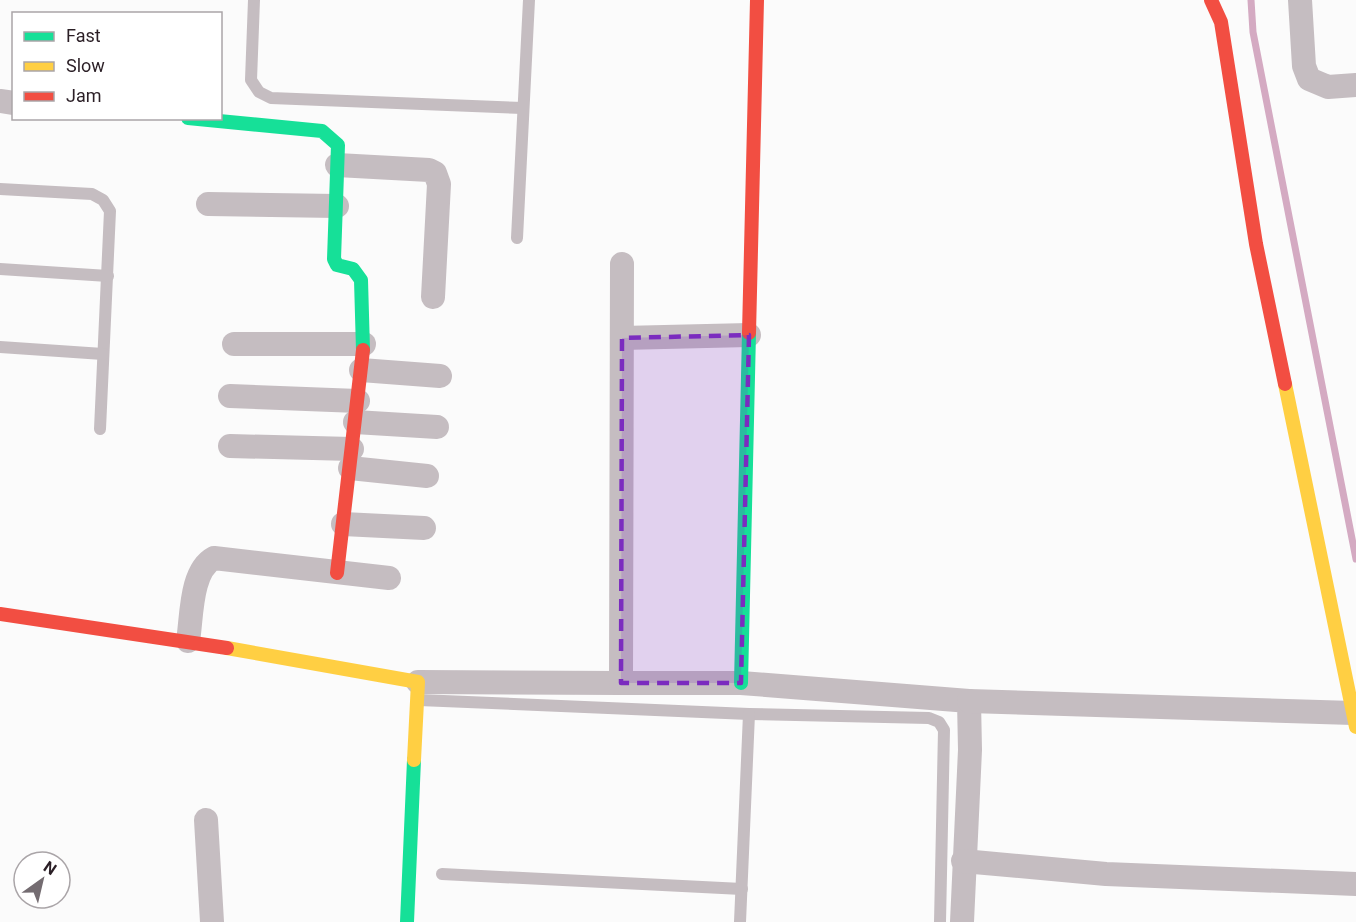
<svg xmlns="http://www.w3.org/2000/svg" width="1356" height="922" font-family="Roboto,sans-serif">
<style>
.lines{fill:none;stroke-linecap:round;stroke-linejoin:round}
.stream{stroke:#d4aac2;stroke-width:7}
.lane{stroke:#c5bdc1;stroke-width:12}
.street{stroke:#c5bdc1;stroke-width:24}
.fast{stroke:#16e098;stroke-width:14}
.slow{stroke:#ffcf43;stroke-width:14}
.jam{stroke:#f24e42;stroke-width:14}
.marked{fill:#7b2cbf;fill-opacity:0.2;stroke:#7b2cbf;stroke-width:4.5;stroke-dasharray:12 8;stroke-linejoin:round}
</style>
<rect width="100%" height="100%" fill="#fbfbfb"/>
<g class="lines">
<polyline class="stream" points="1251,0 1253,32 1356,559"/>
<g class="lane">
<polyline points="254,0 251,80 259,92 271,98 523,108"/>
<polyline points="0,189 92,194 103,200 110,211 100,429"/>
<polyline points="517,238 529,0"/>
<polyline points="0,269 108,276"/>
<polyline points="0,347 103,354"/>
<polyline points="419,700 749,714 929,718 939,722 944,730 940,922"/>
<polyline points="442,874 742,889"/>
<polyline points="740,922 749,714"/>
</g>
<g class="street">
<polyline points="1300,0 1304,66 1309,79 1328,87 1356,85"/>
<polyline points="0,101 14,103"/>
<polyline points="337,165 429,170 435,173 439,184 433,297"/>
<polyline points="208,204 337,206"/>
<polyline points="622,338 749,335"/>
<polyline points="234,344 364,344"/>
<polyline points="361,370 440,376"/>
<polyline points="230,396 358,401"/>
<polyline points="355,422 437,427"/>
<polyline points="230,446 352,449"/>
<polyline points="350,468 427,476"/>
<polyline points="343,524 424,528"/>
<path d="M 188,641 C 192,617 190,571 214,558 L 389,578"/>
<polyline points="418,682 621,683 622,264"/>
<polyline points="621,683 741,683 969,701 970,750 962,922"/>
<polyline points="969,701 1353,713"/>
<polyline points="206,820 212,922"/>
<polyline points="963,861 1106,874 1356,884"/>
</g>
<g class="fast">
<polyline points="188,118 322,131 338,145 334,259 337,265 353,269 361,280 363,350"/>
<polyline points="741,683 749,333"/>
<polyline points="407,922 414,760"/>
</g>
<g class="slow">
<polyline points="1285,384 1356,727"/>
<polyline points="227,648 418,682 414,760"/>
</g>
<g class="jam">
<polyline points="1211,0 1221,22 1256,244 1285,384"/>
<polyline points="749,333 757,0"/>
<polyline points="337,573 363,350"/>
<polyline points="0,614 227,648"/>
</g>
</g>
<path class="marked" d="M 749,335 L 741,683 L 621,683 L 622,338 Z"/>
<rect x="12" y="12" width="210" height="108" fill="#ffffff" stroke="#aaa5a8" stroke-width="1.5"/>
<rect x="24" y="32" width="30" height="9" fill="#16e098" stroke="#aaa5a8" stroke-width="1.5"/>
<text x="66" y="42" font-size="18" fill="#2b1f26">Fast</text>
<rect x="24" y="62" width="30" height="9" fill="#ffcf43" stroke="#aaa5a8" stroke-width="1.5"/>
<text x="66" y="72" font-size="18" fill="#2b1f26">Slow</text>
<rect x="24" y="92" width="30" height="9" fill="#f24e42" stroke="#aaa5a8" stroke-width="1.5"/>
<text x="66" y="102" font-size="18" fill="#2b1f26">Jam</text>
<g transform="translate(42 880) rotate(34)"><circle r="28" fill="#ffffff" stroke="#aaa5a8" stroke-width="1.5"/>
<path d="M0-4.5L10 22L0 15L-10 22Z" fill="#746c71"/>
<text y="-9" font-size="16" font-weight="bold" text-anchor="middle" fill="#2b1f26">N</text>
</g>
</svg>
